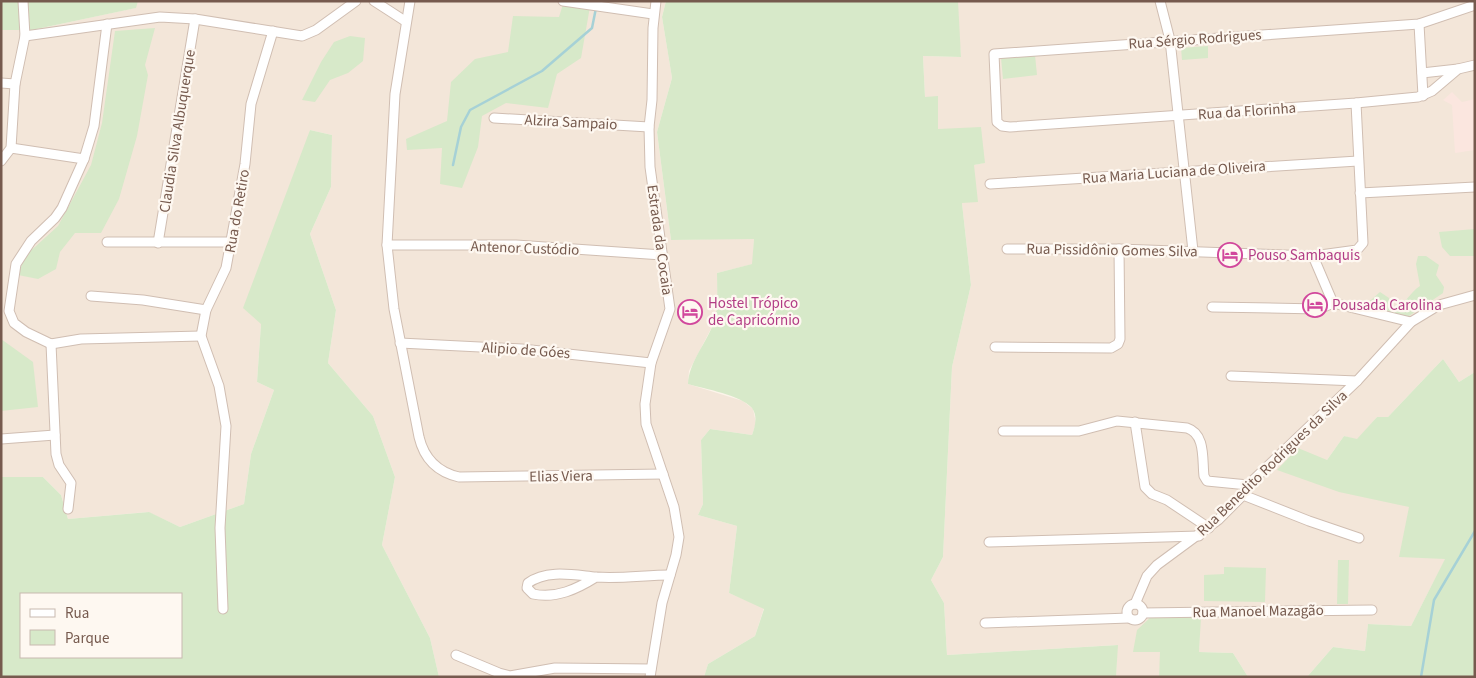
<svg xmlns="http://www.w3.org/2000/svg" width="1476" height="678" font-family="'Source Sans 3',sans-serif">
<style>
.residential{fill:#f3e6d9}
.commercial{fill:#fbe6df}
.green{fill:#d7e9c9;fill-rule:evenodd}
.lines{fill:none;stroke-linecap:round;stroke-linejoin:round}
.stream{stroke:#a6d1d6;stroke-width:2.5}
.minor-casing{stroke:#d0beb2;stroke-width:11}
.minor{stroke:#fff;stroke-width:9}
.labels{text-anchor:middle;stroke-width:4.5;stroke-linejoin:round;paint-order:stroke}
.street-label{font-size:15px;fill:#765a4e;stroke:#fef8f1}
.hotel-label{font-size:15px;fill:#b23c85;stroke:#fef8f1;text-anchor:start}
</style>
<rect width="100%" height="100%" fill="#fcf4ea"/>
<g class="residential">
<polygon points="138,1 666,1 662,17 672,78 657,132 671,240 754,238 753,264 717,273 718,306 713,325 689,371 688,384 743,401 753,409 756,423 752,435 710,429 701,440 703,504 698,515 737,526 729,593 764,608 755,636 708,664 704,677 439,677 430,638 382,545 395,477 373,416 328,363 336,310 310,234 331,187 332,135 310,130 261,324 257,382 274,390 251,454 244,504 180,527 148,512 68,519 61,495 43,477 1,477 1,30 32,30 135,8"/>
<polygon points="956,1 1475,1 1475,372 1459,382 1443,359 1388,417 1377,417 1357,440 1344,436 1327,460 1406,506 1467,517 1411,626 1368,624 1365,651 1333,647 1307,677 1248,677 1233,653 1199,652 1200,617 1152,616 1161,652 1159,677 1116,677 1117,645 947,655 944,603 931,580 943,557 952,367 971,285 962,203 974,165 984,163 938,129 938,97 925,97 923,56 961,57"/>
</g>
<polygon class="commercial" points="1452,92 1462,102 1475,99 1475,150 1455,153 1452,105 1443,100"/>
<g class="green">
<polygon points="1,1 138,1 136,8 32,30 1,30"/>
<polygon points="564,1 591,1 581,58 557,74 548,108 506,103 482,116 478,147 462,188 440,184 442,148 407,150 406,139 447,121 451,82 475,59 508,52 513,16 559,17"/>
<path d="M 666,1 L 958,1 L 961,57 L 923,56 L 925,97 L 938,96 L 938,129 L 981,127 L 985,163 L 974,165 L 978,202 L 962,203 L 971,285 L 952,367 L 943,557 L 931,580 L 944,603 L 947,655 L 1118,645 L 1116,677 L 704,677 L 708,664 L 755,636 L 764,609 L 729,593 L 737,526 L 698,515 L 703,504 L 701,440 L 710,429 L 752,435 C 755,427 758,416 752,408 C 741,395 705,389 688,384 C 689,363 704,346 712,327 C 719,310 717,291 717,273 L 752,264 L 754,239 L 671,240 L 657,132 L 672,78 L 662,17 Z"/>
<polygon points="155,28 145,65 148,75 137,136 119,199 101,233 75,233 60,252 56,269 38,279 18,275 25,256 58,226 91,165 102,123 115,31"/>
<polygon points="350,36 365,38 363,61 348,73 330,80 315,102 302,100 321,62 334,42"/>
<polygon points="1208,46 1208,58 1182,60 1181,48"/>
<polygon points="1035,55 1037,75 1003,79 1001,58"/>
<path d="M 310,130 L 332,135 L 331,187 L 310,234 L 336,310 L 328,363 L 373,416 L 395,477 L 382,545 L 430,638 L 439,677 L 1,677 L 1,477 L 43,477 L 61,495 L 68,519 L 149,512 L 180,527 L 244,504 L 251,454 L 274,390 L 257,382 L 261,324 L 243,308 ZM 21,594 L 181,594 L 181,657 L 21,657 Z"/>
<polygon points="1475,229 1475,256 1450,256 1442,247 1439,232"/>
<path d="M 1418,256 L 1426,256 L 1439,265 L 1436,275 L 1444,287 L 1443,293 L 1409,316 L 1400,317 L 1363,307 L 1380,292 L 1389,298 L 1389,305 L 1393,308 C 1406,305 1409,293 1420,286 L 1416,264 Z"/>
<polygon points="1,339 33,362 38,407 1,411"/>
<polygon points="1443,359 1459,382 1475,372 1475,677 1307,677 1333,647 1365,651 1368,624 1411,626 1445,559 1399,557 1409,507 1339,492 1277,470 1298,448 1327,460 1344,436 1357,439 1377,417 1388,417"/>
<polygon points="1338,560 1349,560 1348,604 1337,604"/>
<polygon points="1224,567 1266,568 1265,602 1204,601 1204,575 1224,574"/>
<polygon points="1152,616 1201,617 1199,652 1233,653 1248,677 1159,677 1160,652 1133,652 1137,630"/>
</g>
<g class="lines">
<g class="stream">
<polyline points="453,165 461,127 470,110 542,71 592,28 596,8"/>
<polyline points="1421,677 1434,600 1475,531"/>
</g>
<defs>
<g id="minor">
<polyline points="374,1 405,21"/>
<path d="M 410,1 L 395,94 L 387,245 L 394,309 L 419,437 C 424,458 437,472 459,477 L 663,474"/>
<polyline points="563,1 653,14"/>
<polyline points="1160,1 1170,40 1193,251"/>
<polyline points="1475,5 1419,24 994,54 997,122 1002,126 1010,127 1356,103 1418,97 1432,91 1458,69 1475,65"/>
<polyline points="1419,24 1423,96"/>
<polyline points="25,36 160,17 195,19 302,36 316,30 356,1"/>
<polyline points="1422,73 1458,69"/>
<polyline points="1,83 15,84"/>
<polyline points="494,118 649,127"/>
<polyline points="11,148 84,159 94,126 107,24"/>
<polyline points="84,159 62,208 55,218 31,241 16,264 9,311 14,323 26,332 51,344 81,339 201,336"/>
<polyline points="1,161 11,148 15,84 25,36 23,1"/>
<polyline points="990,184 1358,161"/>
<polyline points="1360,193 1475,187"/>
<polyline points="107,242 232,242"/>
<polyline points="158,243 195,19"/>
<polyline points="387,245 516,245 662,255"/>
<polyline points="1007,249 1119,249 1313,256 1357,250 1363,243 1356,103"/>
<polyline points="1313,256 1333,303 1411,322"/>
<polyline points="91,296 143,300 206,310"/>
<polyline points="1212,307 1319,309 1333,303"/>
<polyline points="400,343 522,349 651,363"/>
<polyline points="51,344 56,454 59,465 71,483 68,509"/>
<polyline points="995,347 1111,348 1118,344 1120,339 1119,249"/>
<polyline points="1231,376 1357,381"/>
<polyline points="1135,422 1145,487 1152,494 1167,500 1209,528"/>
<path d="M 1003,431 L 1079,431 L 1117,421 L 1187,428 C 1206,434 1202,460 1204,476 L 1207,481 L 1248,485"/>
<polyline points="1,439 55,435"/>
<polyline points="1243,495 1309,521 1359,538"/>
<polyline points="989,542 1199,536"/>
<path d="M 596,577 C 577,589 556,599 533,594 L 527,588 L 528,583 C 547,569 574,575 596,577 C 620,579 646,575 670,575"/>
<circle cx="1135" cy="612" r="8"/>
<polyline points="1135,604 1147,576 1157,565 1218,520 1243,495 1248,485 1357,381 1411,322 1439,305 1475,295"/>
<polyline points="223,609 220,528 226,426 219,386 201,336 206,310 226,268 245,164 251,104 273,31"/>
<polyline points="1143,613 1372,610"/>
<polyline points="985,623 1129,618"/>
<polyline points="456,655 499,673 510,676 555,668 651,669"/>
<polyline points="650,677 662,603 676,555 679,537 674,507 646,424 645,404 651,363 670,309 650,167 649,127 652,100 653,28 656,1"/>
</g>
</defs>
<use href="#minor" class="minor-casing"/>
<use href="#minor" class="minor"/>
</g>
<defs>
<symbol id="hotel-ring" viewBox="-11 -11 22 22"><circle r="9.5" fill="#fef8f1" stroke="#d1479c" stroke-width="1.5"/><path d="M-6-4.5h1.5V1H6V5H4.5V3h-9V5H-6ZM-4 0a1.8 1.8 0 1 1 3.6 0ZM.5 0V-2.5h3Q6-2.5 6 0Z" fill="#d1479c"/></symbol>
</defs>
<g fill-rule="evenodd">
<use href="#hotel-ring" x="1216" y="241" width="28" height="28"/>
<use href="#hotel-ring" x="1301" y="291" width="28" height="28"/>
<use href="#hotel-ring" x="676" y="298" width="28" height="28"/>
</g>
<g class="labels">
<g class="street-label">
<text transform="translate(1195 39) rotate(-4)" y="5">Rua Sérgio Rodrigues</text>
<text transform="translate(1247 111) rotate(-4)" y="5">Rua da Florinha</text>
<text transform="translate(571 122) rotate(3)" y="5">Alzira Sampaio</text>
<text transform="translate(177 131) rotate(-81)" y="5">Claudia Silva Albuquerque</text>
<text transform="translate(1174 172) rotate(-4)" y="5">Rua Maria Luciana de Oliveira</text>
<text transform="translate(237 211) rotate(-80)" y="5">Rua do Retiro</text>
<text transform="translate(660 240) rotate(82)" y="5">Estrada da Cocaia</text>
<text transform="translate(525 248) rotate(2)" y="5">Antenor Custódio</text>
<text transform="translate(1112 250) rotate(1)" y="5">Rua Pissidônio Gomes Silva</text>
<text transform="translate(526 350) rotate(4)" y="5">Alipio de Góes</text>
<text transform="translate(1272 463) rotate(-44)" y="5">Rua Benedito Rodrigues da Silva</text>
<text transform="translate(561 476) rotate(-1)" y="5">Elias Viera</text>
<text transform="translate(1258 611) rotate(-1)" y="5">Rua Manoel Mazagão</text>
</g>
<g class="hotel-label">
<text x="1248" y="260">Pouso Sambaquis</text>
<text x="708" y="308">Hostel Trópico<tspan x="708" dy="17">de Capricórnio</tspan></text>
<text x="1332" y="310">Pousada Carolina</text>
</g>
</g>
<rect width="1476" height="678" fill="none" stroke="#765a4e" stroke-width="5"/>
<rect x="20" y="593" width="162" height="65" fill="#fef8f1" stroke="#c8b9b0"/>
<rect x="30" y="609" width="25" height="8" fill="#ffffff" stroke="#c8b9b0"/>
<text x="65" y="618" font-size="15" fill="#765a4e">Rua</text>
<rect x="30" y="630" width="25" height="15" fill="#d7e9c9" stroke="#c8b9b0"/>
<text x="65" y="643" font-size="15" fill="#765a4e">Parque</text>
</svg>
